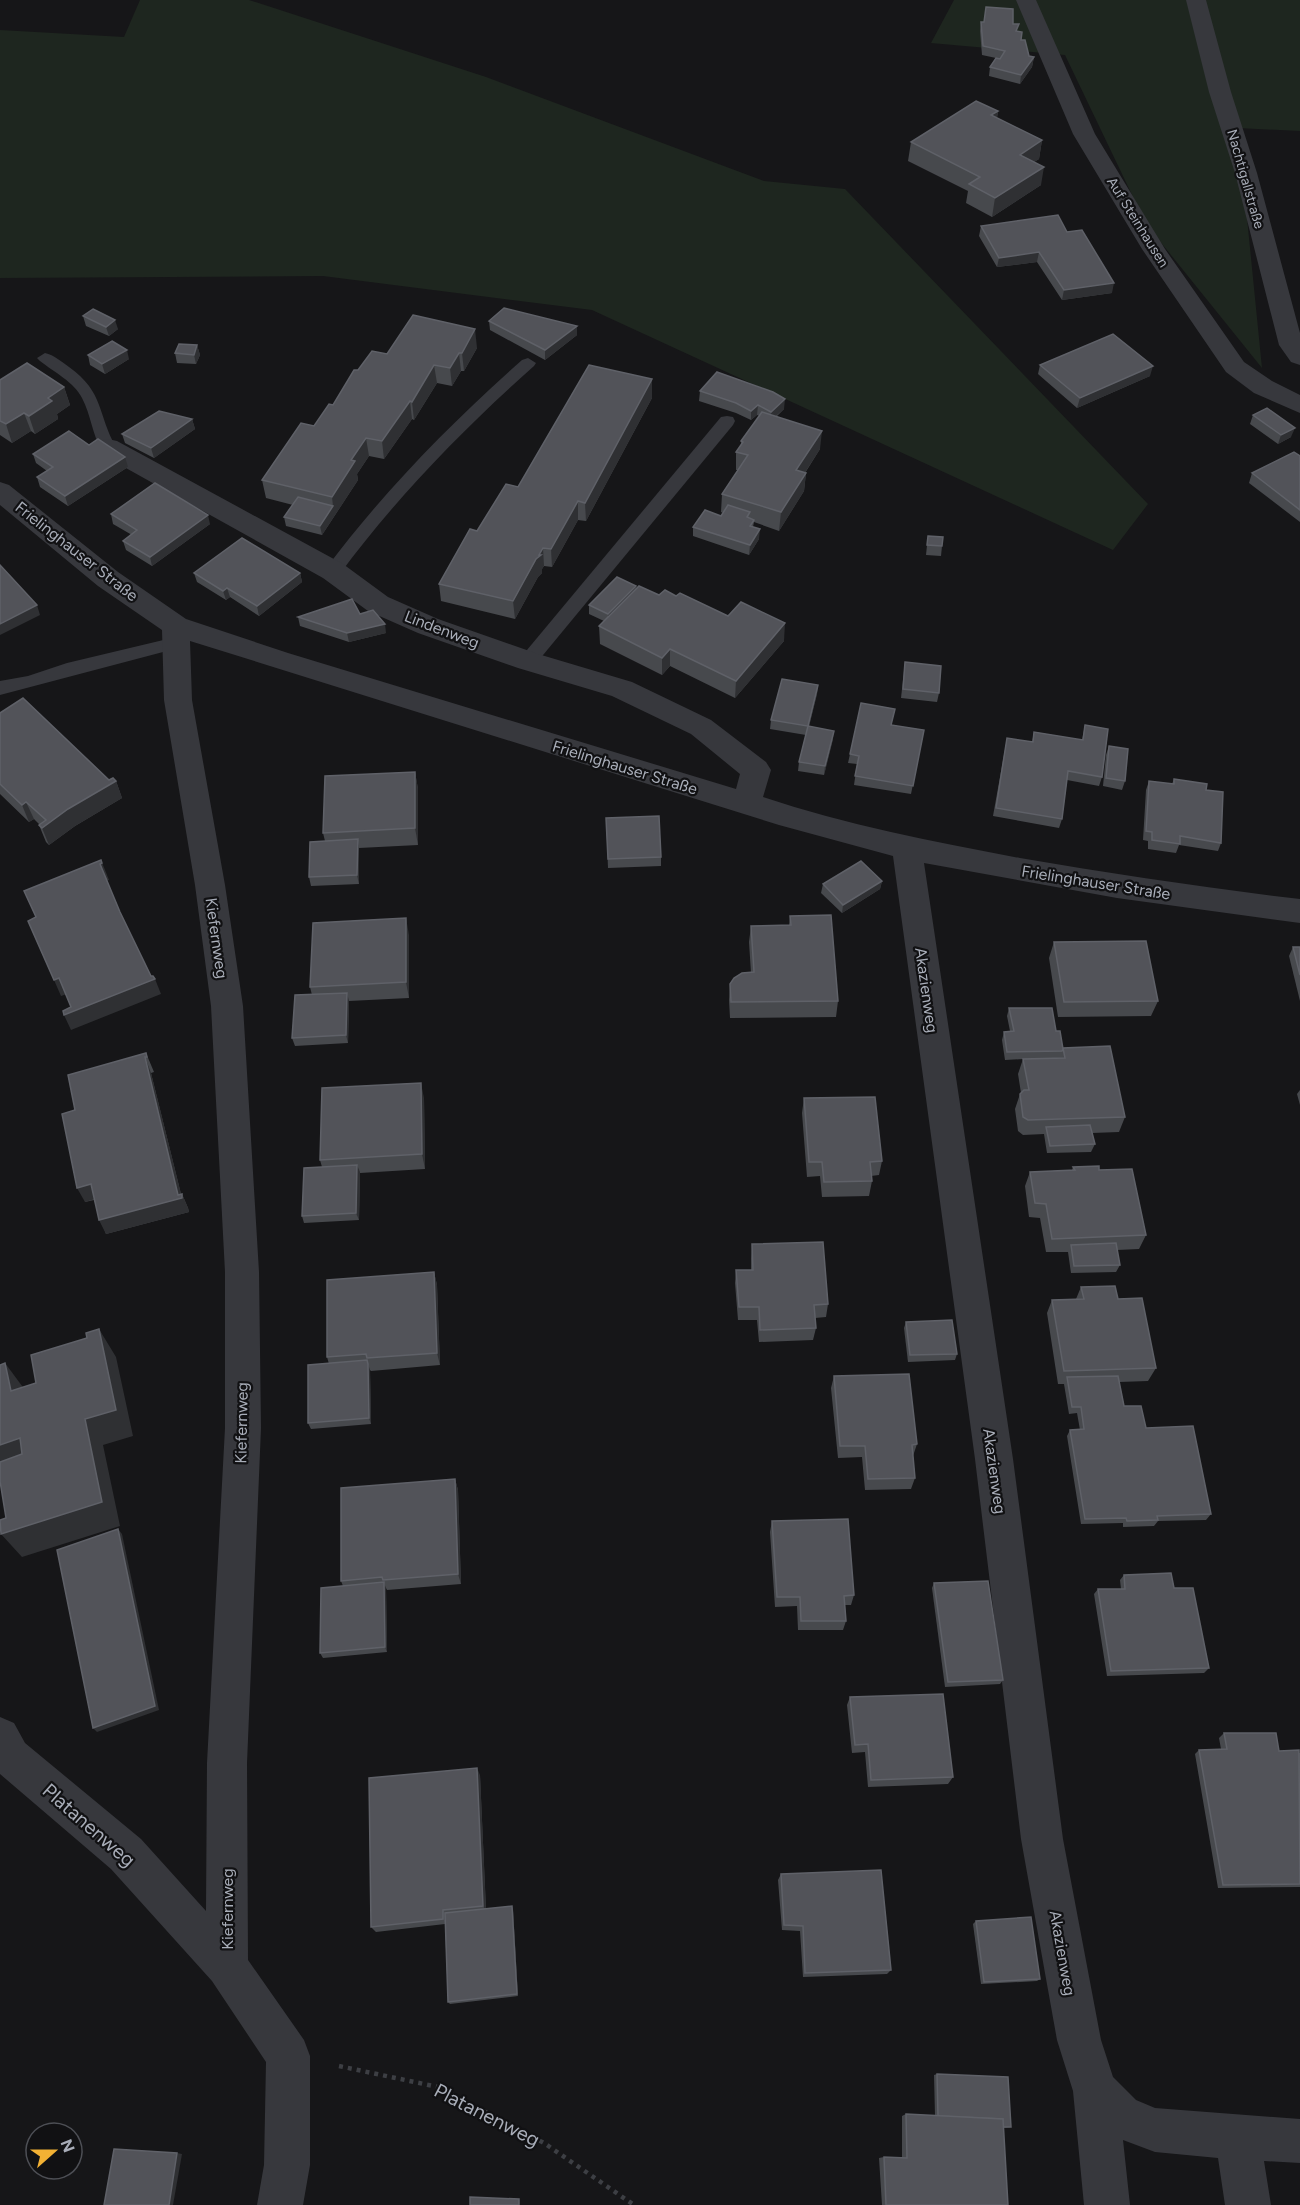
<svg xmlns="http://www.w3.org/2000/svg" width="1300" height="2205" font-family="Figtree,sans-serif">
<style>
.green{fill:#1e261f}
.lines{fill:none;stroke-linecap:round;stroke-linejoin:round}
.path{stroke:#3d3f44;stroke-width:4.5;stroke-dasharray:4 5;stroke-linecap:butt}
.lane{fill:#37383d;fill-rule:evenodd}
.street{fill:#37383d;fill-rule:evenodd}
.wall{fill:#47494d}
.shaded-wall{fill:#2f3033}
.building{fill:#525359;stroke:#5f6168;stroke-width:1.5}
.labels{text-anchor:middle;stroke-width:4.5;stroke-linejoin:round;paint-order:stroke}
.far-street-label{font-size:14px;fill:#a8adb8;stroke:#111113}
.street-label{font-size:16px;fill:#a8adb8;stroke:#111113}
.near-street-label{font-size:20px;fill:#a8adb8;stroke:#111113}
</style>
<rect width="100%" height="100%" fill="#161618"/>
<g class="green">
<polygon points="140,0 249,0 486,77 764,181 845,189 1148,504 1113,550 592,310 323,276 0,278 0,30 124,37"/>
<polygon points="954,0 1300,0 1300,131 1238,128 1262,368 1146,224 1065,55 931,43"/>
</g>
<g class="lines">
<polyline class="path" points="339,2066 438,2087 544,2143 634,2205"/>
<g class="lane">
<path d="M 45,353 C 54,355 62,362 69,367 C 105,393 97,414 116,447 L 114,451 L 102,451 C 92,434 91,415 82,398 C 74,382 54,372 40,361 L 37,358 Z"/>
<path d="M 528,358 L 536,363 L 534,366 C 462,430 396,498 339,575 L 327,575 L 324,571 L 327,567 C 385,490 451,423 522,360 Z"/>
<polygon points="727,416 733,417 735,421 733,425 534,666 528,667 522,666 519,661 522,656 721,417"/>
<polygon points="176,637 182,639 185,643 182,647 0,695 0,681 28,676 67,663"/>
</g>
<g class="street">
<polygon points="1016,0 1036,0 1095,134 1165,249 1244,362 1272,381 1300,395 1300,413 1254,393 1226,372 1142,249 1073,134"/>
<polygon points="1186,0 1206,0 1231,92 1257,173 1300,333 1300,365 1291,362 1279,345 1235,173 1209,92"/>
<path d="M 108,439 L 117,441 L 343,564 L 388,597 L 438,619 L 538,654 L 632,682 L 711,720 L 766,762 L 771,770 L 763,797 C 847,825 934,842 1020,858 C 1113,874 1206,888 1300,899 L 1300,923 L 1117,898 L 924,863 L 1013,1459 L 1063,1839 L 1101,2040 L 1113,2077 L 1136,2100 L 1155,2108 L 1300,2119 L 1300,2163 L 1264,2161 L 1271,2205 L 1225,2205 L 1218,2158 L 1155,2152 L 1123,2140 L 1130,2205 L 1084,2205 L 1073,2091 L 1057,2040 L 1021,1839 L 975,1459 L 893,856 L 779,825 L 190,641 L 192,700 L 225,885 L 243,1006 L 259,1272 L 261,1428 L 247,1763 L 248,1960 L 304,2040 L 310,2056 L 310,2165 L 303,2205 L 257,2205 L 264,2165 L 266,2062 L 212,1981 L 111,1869 L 0,1774 L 0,1717 L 14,1723 L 25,1743 L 141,1839 L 206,1911 L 207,1763 L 225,1428 L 225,1272 L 211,1006 L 195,885 L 164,700 L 162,630 L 98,586 L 0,505 L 0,482 L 9,485 L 118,572 L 186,619 L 288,653 L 736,789 L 740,774 L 691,734 L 612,696 L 518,668 L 418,633 L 368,611 L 323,578 L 99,453 L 95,447 L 99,441 Z"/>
</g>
</g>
<g class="wall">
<polygon points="981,22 1013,24 1029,56 1034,57 1032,67 1020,84 989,76 990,67 996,58 982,55 980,31"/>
<polygon points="998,111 997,118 1042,140 1039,159 1034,162 1041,185 992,217 966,203 968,191 908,161 911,142"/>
<polygon points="981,226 1067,232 1112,293 1062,300 1037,262 997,267 979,236"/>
<polygon points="83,316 118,329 109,336 86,326"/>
<polygon points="489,321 577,335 545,360 490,330"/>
<polygon points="197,345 200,355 196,364 177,363 175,353"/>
<polygon points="477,348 464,371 461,371 452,386 437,383 414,420 412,419 384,459 369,456 357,474 358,480 322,535 286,526 284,517 293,505 266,498 262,480 333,405 358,370 387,354"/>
<polygon points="88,355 129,359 105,374 90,365"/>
<polygon points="1040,365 1150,376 1077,408 1038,374"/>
<polygon points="652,379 652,398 586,521 578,520 552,567 544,566 542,569 542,573 538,577 515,619 441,601 439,584 518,487"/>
<polygon points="0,380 64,387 70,405 57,414 58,419 35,434 31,431 12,443 0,435"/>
<polygon points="700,391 784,409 776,417 820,449 805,473 806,473 804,491 779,531 754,522 753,527 759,539 749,555 693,536 693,527 721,516 723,513 721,512 722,494 738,470 736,470 736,452 741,445 741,441 760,416 757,415 751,420 736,413 699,401"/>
<polygon points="1253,415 1291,437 1278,444 1250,424"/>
<polygon points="192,419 195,429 154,458 125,443 122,434"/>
<polygon points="89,445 128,467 68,506 40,487 37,477 47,471 36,463 33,454"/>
<polygon points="1300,456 1300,522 1249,483 1252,473"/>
<polygon points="111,514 210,524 152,566 126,550 123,541 132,535 113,524"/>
<polygon points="928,536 942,546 941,556 926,555"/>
<polygon points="194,573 300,573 302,582 259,616 230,597 226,600 197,582"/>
<polygon points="636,586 636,589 659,595 676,596 728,616 784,641 735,698 670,666 662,675 600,644 599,626 604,621 589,614 589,605"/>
<polygon points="360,614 386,633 349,642 300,626 298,617"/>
<polygon points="905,662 939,693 937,702 901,698"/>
<polygon points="818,685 817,694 809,726 833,739 824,775 798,771 799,762 806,735 770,729 771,720"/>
<polygon points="0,713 109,780 116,781 122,798 75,826 49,845 46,842 39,825 39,824 34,819 29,822 0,794"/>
<polygon points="891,725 924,730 911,794 854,785 857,764 848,763 850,754"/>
<polygon points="1085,725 1102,777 1099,786 1067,780 1062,819 1059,828 993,816 1007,738 1032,742 1034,732 1082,740"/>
<polygon points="1109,746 1125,781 1122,790 1103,786 1106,755"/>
<polygon points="415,772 418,789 418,845 359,848 359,884 311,886 309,877 325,841 323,833"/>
<polygon points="1174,779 1206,790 1221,843 1218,851 1179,845 1176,853 1148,849 1148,841 1143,840 1146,790 1149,781 1172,784"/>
<polygon points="606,818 661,857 661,866 608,868"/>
<polygon points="882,881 880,889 842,913 821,893 823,884"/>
<polygon points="790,916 838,1001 836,1017 730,1018 729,1000 730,984 751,973 749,942 751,926 789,925"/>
<polygon points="409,935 409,998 349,1001 348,1043 295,1046 292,1038 312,995 310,987"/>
<polygon points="1054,942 1158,1001 1151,1016 1058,1017 1049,958"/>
<polygon points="1293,947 1300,947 1300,1001 1289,956"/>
<polygon points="1009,1008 1056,1031 1063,1049 1125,1117 1119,1132 1092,1133 1095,1144 1091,1152 1047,1153 1044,1134 1023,1135 1018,1131 1015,1109 1020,1094 1021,1093 1018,1074 1023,1059 1005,1060 1002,1040 1004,1032 1010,1031 1007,1016"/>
<polygon points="146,1053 154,1072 151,1073 181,1194 182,1194 188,1208 189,1212 106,1234 94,1200 85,1202 75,1110"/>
<polygon points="1300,1090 1300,1105 1297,1094"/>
<polygon points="424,1098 425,1169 360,1173 359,1220 304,1223 302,1216 322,1167 320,1160"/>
<polygon points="804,1098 882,1161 879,1175 871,1176 872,1181 869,1196 822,1197 820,1176 807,1177 802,1113"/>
<polygon points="1073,1167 1099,1170 1146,1235 1139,1249 1117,1250 1120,1265 1116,1272 1071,1273 1068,1252 1046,1252 1040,1218 1029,1217 1025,1186 1030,1172 1072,1170"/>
<polygon points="752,1244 828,1304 826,1317 815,1318 816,1328 813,1340 759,1342 757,1320 738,1320 735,1283 736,1270 751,1270 751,1258"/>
<polygon points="434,1272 437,1285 440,1365 371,1371 370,1370 371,1424 311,1429 308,1423 329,1364 327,1357"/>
<polygon points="1081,1287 1118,1299 1156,1368 1148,1381 1119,1382 1124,1406 1146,1428 1211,1514 1206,1520 1158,1521 1154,1526 1123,1527 1123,1523 1081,1524 1067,1436 1070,1430 1080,1430 1077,1413 1069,1414 1064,1384 1058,1384 1047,1313 1052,1300 1076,1299"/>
<polygon points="906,1322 957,1354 955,1360 908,1362 904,1328"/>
<polygon points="834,1376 917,1444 913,1456 915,1478 911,1489 865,1490 862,1457 838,1458 831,1388"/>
<polygon points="455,1479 458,1490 461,1584 387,1590 386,1588 387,1652 323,1658 320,1653 343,1586 341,1581"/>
<polygon points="772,1521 854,1595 851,1605 845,1605 846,1621 843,1630 798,1630 797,1606 775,1607 770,1532"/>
<polygon points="1124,1575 1174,1588 1209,1668 1204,1673 1107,1676 1094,1594 1098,1589 1121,1589 1120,1580"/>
<polygon points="934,1583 1003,1680 1000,1684 945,1687 932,1588"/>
<polygon points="850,1697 953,1777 948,1784 868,1787 865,1752 852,1753 847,1705"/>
<polygon points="1224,1733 1279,1751 1300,1753 1300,1887 1218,1888 1195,1754 1199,1750 1221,1749 1219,1738"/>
<polygon points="480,1775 486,1909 513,1909 518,1996 450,2004 448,2002 445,1924 376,1932 371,1927"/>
<polygon points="781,1874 891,1970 887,1974 803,1977 800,1931 782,1930 778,1880"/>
<polygon points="976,1921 1040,1979 1037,1981 981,1984 973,1924"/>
<polygon points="937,2074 1011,2127 1003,2128 1008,2205 882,2205 879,2158 884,2157 902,2157 902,2116 906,2114 935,2116 934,2075"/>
</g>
<g class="shaded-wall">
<polygon points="1034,57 1032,67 1020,84 1021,75"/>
<polygon points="998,111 995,129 991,115"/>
<polygon points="1042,140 1039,159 1017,173 1020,155"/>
<polygon points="1044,167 1041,185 992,217 995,198"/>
<polygon points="1039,252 1037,262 997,267 999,258"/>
<polygon points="1114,283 1112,293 1062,300 1064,290"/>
<polygon points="115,320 118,329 109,336 106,327"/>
<polygon points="577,326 577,335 545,360 545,350"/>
<polygon points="475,329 477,348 464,371 462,353"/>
<polygon points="197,345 200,355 196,364 194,355"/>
<polygon points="127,350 129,359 105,374 102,364"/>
<polygon points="459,353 461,371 452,386 450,368"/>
<polygon points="434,365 437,383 414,420 412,402"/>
<polygon points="1153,366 1150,376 1077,408 1080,398"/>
<polygon points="652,379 652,398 586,521 585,503"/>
<polygon points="64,387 70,405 57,414 58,419 35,434 29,416 48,398"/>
<polygon points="785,399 784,409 770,421 771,412"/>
<polygon points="410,401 412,419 384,459 382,441"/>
<polygon points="758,405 757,415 751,420 751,411"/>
<polygon points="24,413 31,431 12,443 6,424"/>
<polygon points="192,419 195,429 154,458 151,448"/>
<polygon points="1295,428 1291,437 1278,444 1281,435"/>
<polygon points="822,431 820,449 795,488 796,470"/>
<polygon points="366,438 369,456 357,474 358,480 322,535 320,526 333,506 332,497 351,460"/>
<polygon points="125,457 128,467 68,506 65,496"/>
<polygon points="806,473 804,491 779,531 781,512"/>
<polygon points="578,501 578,520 552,567 551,549"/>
<polygon points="208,515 210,524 152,566 150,557"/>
<polygon points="760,529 759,539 749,555 750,545"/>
<polygon points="543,548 544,566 542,569 542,573 538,577 515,619 513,601"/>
<polygon points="300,573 302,582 259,616 257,606"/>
<polygon points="636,586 636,595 608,624 608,614"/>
<polygon points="227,588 230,597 226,600 223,591"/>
<polygon points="37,605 40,615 0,635 0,624"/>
<polygon points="785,623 784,641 735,698 736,681"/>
<polygon points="385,624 386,633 349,642 347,633"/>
<polygon points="670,649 670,666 662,675 662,658"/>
<polygon points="818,685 817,694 807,735 808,726"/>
<polygon points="834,731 833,739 824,775 825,766"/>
<polygon points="415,772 418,789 418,845 415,828"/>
<polygon points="116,781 122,798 75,826 49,845 42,828 68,809"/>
<polygon points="26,802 34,819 29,822 22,805"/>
<polygon points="358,839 359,848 359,884 357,875"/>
<polygon points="101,860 109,880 106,881 100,864"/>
<polygon points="882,881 880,889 842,913 843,905"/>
<polygon points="406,918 409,935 409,998 406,982"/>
<polygon points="59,978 67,994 61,996 54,980"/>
<polygon points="155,979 161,994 71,1030 64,1015"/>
<polygon points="347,993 349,1001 348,1043 346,1035"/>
<polygon points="145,1057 151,1073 182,1198 182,1194 188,1208 189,1212 106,1234 99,1220 178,1195"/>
<polygon points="421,1083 424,1098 425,1169 422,1154"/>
<polygon points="357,1165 360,1172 359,1220 356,1213"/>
<polygon points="91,1184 98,1198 85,1202 77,1188"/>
<polygon points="434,1272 437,1285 440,1365 437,1353"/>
<polygon points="99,1329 116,1357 133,1436 103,1445 120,1526 22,1557 1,1534 85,1419"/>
<polygon points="5,1363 25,1390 11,1391"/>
<polygon points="368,1364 370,1370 371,1424 369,1418"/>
<polygon points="20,1438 40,1464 0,1477 0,1445"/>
<polygon points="455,1479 458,1490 461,1584 458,1574"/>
<polygon points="118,1529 122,1534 159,1710 97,1732 93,1728"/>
<polygon points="384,1583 386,1588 387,1652 385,1647"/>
<polygon points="477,1768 480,1775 486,1911 483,1906"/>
<polygon points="512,1906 513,1909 518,1996 517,1994"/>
<polygon points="177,2153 182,2154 173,2205 169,2205"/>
</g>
<g class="building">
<polygon points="986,7 1013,9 1013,24 1019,24 1016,31 1022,32 1021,40 1025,40 1029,56 1034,57 1021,75 990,67 996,58 1000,59 1005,51 983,46 981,22 984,22"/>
<polygon points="976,101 998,111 991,115 1042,140 1020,155 1044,167 995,198 969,184 980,177 911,142"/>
<polygon points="1058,215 1067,232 1082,230 1114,283 1064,290 1039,252 999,258 981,226"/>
<polygon points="504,308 577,326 545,350 489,321"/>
<polygon points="93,309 115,320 106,327 83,316"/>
<polygon points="413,315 475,329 462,353 459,353 450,368 434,365 412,402 410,401 382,441 366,438 351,460 355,461 332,497 262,480 301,423 314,426 329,404 333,405 354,370 358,370 372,351 387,354"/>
<polygon points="1113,334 1153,366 1080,398 1040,365"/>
<polygon points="112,341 127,350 102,364 88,355"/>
<polygon points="179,344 197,345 194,355 175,353"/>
<polygon points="27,363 64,387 48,398 52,401 29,416 24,413 6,424 0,421 0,380"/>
<polygon points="589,365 652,379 585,503 578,501 551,549 543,548 539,555 541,555 536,559 513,601 439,584 470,529 477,531 506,484 518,487"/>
<polygon points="717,372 773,392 785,399 771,412 758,405 751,411 736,403 700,391"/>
<polygon points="1267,408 1295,428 1281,435 1253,415"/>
<polygon points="159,411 192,419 151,448 122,434"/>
<polygon points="762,412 822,431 796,470 806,473 781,512 722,494 748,455 736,452 743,442 741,441"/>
<polygon points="69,431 89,445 98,439 125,457 65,496 37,477 53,467 33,454"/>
<polygon points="1294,452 1300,456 1300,510 1252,473"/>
<polygon points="155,483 208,515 150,557 123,541 137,530 111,514"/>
<polygon points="298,497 333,506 320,526 284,517"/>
<polygon points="728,505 750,512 747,517 754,520 750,526 760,529 750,545 693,527 705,510 721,516"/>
<polygon points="928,536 943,537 942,546 927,545"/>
<polygon points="242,538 300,573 257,606 227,588 223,591 194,573"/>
<polygon points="0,565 37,605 0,624"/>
<polygon points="617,577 636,586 608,614 589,605"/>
<polygon points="639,586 659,595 665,590 676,596 680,593 728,616 741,602 785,623 736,681 670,649 662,658 599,626"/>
<polygon points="352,599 360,614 373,610 385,624 347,633 298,617"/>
<polygon points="905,662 941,666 939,693 903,689"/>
<polygon points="782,679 818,685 808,726 834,731 825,766 799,762 808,726 771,720"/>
<polygon points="23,698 109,780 113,778 116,781 68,809 42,828 39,825 46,820 26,802 22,805 0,784 0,713"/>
<polygon points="861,703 895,709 891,725 924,730 913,786 855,776 859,756 850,754"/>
<polygon points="1085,725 1108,729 1102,777 1068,771 1062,819 996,808 1007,738 1033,742 1034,732 1083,740"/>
<polygon points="1109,746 1128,749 1125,781 1106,778"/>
<polygon points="415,772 415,828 323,833 325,776"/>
<polygon points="1174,779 1207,784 1206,790 1223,792 1221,843 1180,836 1180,844 1152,840 1152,832 1146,831 1149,781 1174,784"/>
<polygon points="659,816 661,857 608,859 606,818"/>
<polygon points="358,839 357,875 309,877 310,842"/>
<polygon points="101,860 102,863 100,864 120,912 151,976 153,976 155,979 64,1015 63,1011 71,1007 59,978 54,980 28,921 36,917 24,891"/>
<polygon points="861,861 882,881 843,905 823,884"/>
<polygon points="831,915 838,1001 731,1002 730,984 734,978 742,973 754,972 751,926 791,925 790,916"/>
<polygon points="406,918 406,982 310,987 313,923"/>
<polygon points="1146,941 1158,1001 1064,1002 1054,942"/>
<polygon points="1293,947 1300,947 1300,975"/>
<polygon points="347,993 346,1035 292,1038 295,995"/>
<polygon points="1009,1008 1052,1008 1056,1031 1060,1031 1063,1049 1062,1051 1007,1052 1004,1032 1014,1031"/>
<polygon points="1110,1046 1125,1117 1028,1120 1023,1117 1020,1094 1024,1090 1029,1090 1023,1059 1065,1058 1063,1048"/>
<polygon points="146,1053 147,1057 145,1057 178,1195 182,1194 182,1198 99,1220 91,1184 77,1188 62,1114 75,1110 68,1075"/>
<polygon points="421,1083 422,1154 320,1160 322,1088"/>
<polygon points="875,1097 882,1161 870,1162 872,1181 824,1182 822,1162 809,1162 804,1098"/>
<polygon points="1090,1125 1095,1144 1050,1146 1046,1127"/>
<polygon points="357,1165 356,1213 302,1216 304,1168"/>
<polygon points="1099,1166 1099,1170 1132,1169 1146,1235 1052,1239 1046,1204 1035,1203 1030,1172 1075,1170 1073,1167"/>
<polygon points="823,1242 828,1304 814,1305 816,1328 760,1330 759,1307 739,1307 736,1270 753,1270 752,1244"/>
<polygon points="1116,1243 1120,1265 1074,1266 1071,1245"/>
<polygon points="434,1272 437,1353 367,1358 366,1354 327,1357 327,1280"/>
<polygon points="1115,1286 1118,1299 1142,1298 1156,1368 1064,1371 1052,1300 1084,1299 1081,1287"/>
<polygon points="952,1320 957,1354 910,1355 906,1322"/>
<polygon points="99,1329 116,1410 85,1419 102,1502 1,1534 0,1520 6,1518 0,1481 0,1462 22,1454 20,1438 0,1445 0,1365 5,1363 11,1391 36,1383 31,1355 87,1338 86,1333"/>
<polygon points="367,1360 368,1364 369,1418 308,1423 308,1365"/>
<polygon points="909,1374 917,1444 912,1445 915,1478 868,1479 865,1446 840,1446 834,1376"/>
<polygon points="1118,1376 1124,1406 1141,1406 1146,1428 1193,1426 1211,1514 1157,1516 1158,1520 1127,1521 1126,1518 1085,1519 1070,1430 1084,1429 1081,1407 1072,1407 1067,1377"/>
<polygon points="455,1479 458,1574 383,1580 382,1577 341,1581 341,1488"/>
<polygon points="848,1519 854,1595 844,1596 846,1621 801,1621 800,1597 777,1597 772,1521"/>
<polygon points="118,1529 155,1706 93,1728 57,1550"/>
<polygon points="1171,1573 1174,1588 1193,1588 1209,1668 1111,1671 1098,1589 1125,1589 1124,1575"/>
<polygon points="988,1581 1003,1680 948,1682 934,1583"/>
<polygon points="384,1582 385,1647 320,1653 321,1588"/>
<polygon points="943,1694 953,1777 871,1780 868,1744 855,1745 850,1697"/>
<polygon points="1224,1733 1276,1733 1279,1751 1299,1750 1300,1884 1223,1885 1199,1750 1227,1749"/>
<polygon points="477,1768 483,1906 443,1910 443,1919 371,1927 369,1778"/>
<polygon points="881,1870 891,1970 805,1973 803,1926 784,1925 781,1874"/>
<polygon points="512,1906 517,1994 448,2002 445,1913"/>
<polygon points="1031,1917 1040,1979 984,1982 976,1921"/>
<polygon points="937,2074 1008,2077 1011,2127 1003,2127 1003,2119 938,2116"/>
<polygon points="906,2114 1003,2119 1008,2205 886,2205 884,2157 907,2158"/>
<polygon points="114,2149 177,2153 169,2205 104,2205"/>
<polygon points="470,2197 519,2199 519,2205 470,2205"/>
</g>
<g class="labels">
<g class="far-street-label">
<text transform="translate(1246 179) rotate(74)" y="5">Nachtigallstraße</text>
<text transform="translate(1138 222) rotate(58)" y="5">Auf Steinhausen</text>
</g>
<g class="street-label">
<text transform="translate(77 551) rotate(38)" y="6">Frielinghauser Straße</text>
<text transform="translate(442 629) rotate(21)" y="6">Lindenweg</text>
<text transform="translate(625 767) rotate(17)" y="6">Frielinghauser Straße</text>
<text transform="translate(1096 882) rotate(9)" y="6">Frielinghauser Straße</text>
<text transform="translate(217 938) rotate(82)" y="6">Kiefernweg</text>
<text transform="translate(927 990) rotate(82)" y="6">Akazienweg</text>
<text transform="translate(241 1423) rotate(-89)" y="6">Kiefernweg</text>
<text transform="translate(995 1471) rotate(82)" y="6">Akazienweg</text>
<text transform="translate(227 1909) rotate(-90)" y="6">Kiefernweg</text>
<text transform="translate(1063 1953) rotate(80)" y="6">Akazienweg</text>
</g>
<g class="near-street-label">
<text transform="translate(89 1825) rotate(41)" y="7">Platanenweg</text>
<text transform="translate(487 2115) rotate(27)" y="7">Platanenweg</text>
</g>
</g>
<g transform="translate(54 2151) rotate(69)"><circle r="28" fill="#111113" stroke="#4d4f55" stroke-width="1.5"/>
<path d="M0-4.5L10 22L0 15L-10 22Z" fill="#f2b134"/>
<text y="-9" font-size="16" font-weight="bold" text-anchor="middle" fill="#a8adb8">N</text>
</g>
</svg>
